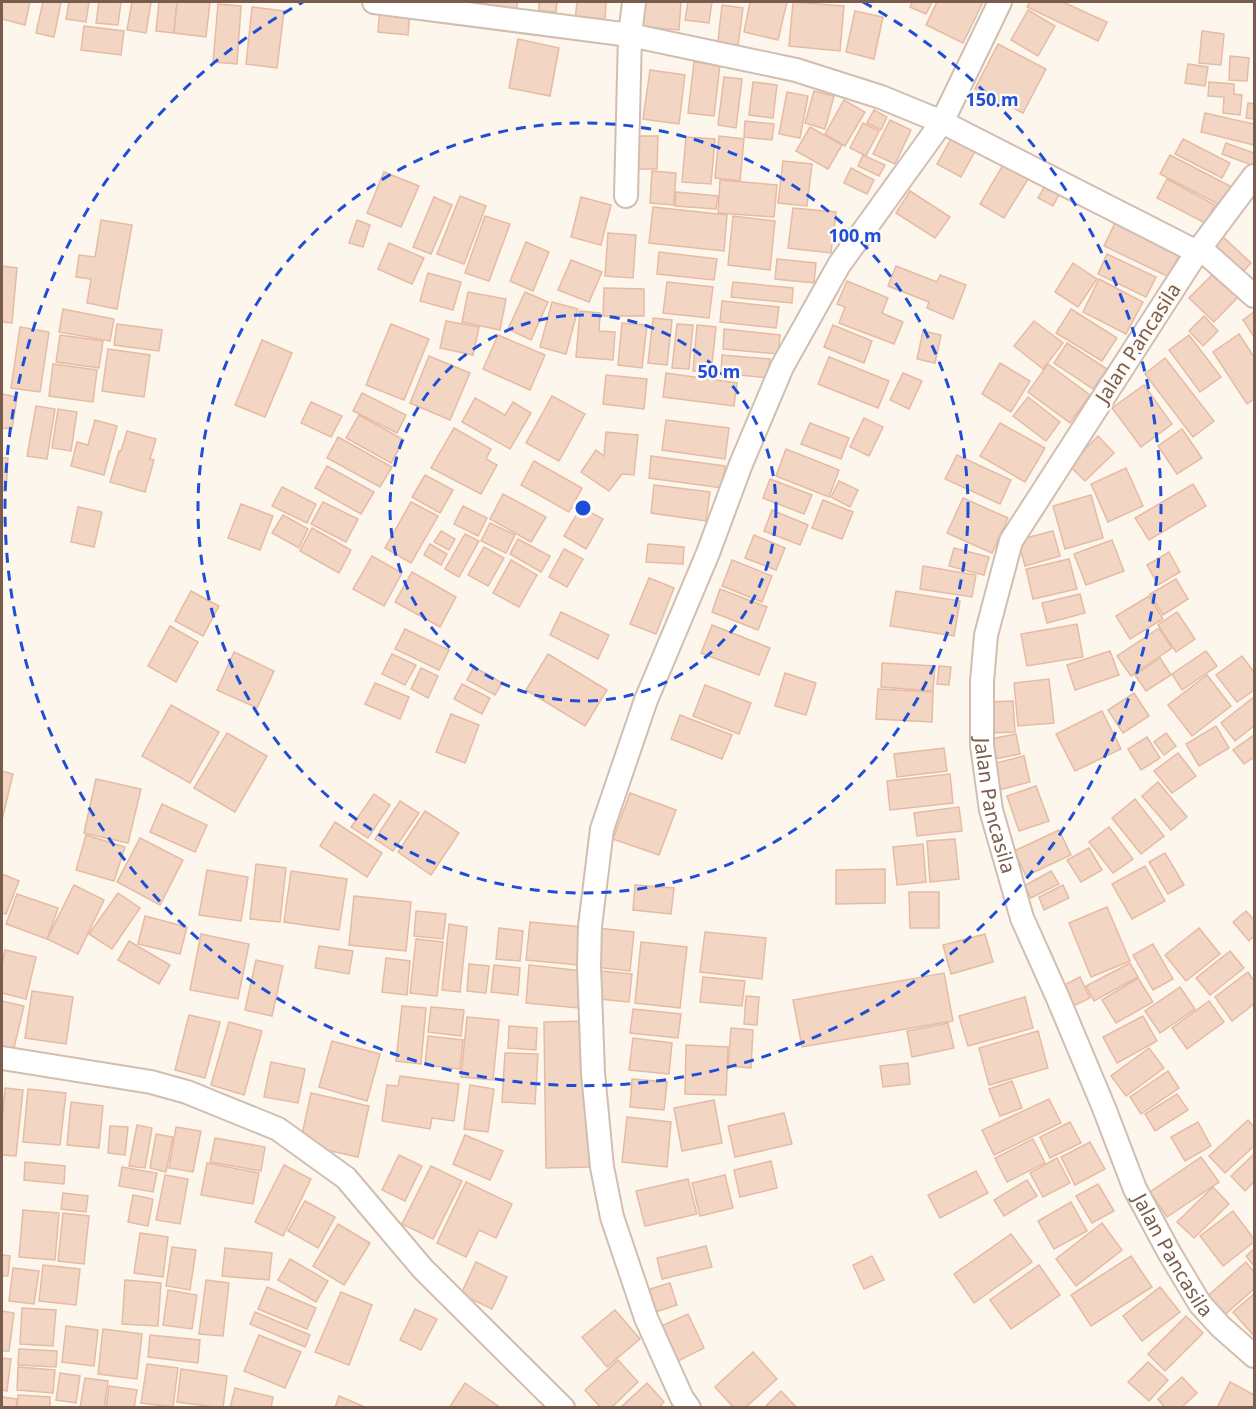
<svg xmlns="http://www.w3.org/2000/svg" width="1256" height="1409" font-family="'Noto Sans',sans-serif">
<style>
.building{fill:#f3d5c3;stroke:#e6bba3;stroke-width:1.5}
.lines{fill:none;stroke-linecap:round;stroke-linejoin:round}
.minor-casing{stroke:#d1beb0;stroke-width:26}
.minor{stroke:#fff;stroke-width:22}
.ring{fill:none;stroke:#1d4ed8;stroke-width:3;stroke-dasharray:10 8}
.labels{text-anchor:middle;stroke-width:5;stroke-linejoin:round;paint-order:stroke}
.street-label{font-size:20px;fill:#7a5c4d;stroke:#fffaf3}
.centre{fill:#1d4ed8;stroke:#fffaf3;stroke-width:3}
.ring-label{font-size:18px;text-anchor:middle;font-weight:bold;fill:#1d4ed8;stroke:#fffaf3;stroke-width:5;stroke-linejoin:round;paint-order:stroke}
</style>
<rect width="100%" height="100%" fill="#fdf6ec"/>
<g class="building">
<polygon points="2,2 30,2 25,25 2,19"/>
<polygon points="43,2 61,2 54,37 36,33"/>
<polygon points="69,2 89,2 86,22 66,19"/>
<polygon points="99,2 121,2 118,25 96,23"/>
<polygon points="132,2 151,2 146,33 127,30"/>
<polygon points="159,2 177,2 174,33 156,31"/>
<polygon points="177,2 210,2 206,37 174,33"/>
<polygon points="487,2 517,2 517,12 487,11"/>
<polygon points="539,2 557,2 556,12 539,11"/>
<polygon points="577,2 606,2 605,22 575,20"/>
<polygon points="645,2 681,2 679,30 643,27"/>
<polygon points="688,2 712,2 709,23 685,20"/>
<polygon points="750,2 787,2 778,40 744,32"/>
<polygon points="793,2 844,6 840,51 789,46"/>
<polygon points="912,2 932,2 926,14 910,7"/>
<polygon points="937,2 983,2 963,43 926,25"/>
<polygon points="1030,2 1063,2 1107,22 1098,41 1027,7"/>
<polygon points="218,4 241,6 237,64 213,62"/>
<polygon points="722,5 743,8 737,53 717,50"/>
<polygon points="252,7 284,11 277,68 246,64"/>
<polygon points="380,8 410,12 408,35 378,32"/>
<polygon points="1028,10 1055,26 1038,56 1011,40"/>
<polygon points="855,11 883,17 874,59 846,52"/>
<polygon points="84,26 124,31 121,55 81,50"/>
<polygon points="1202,31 1224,34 1221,65 1199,63"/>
<polygon points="518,39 559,48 550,96 509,88"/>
<polygon points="998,44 1046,69 1023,113 975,89"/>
<polygon points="1230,56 1249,58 1247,81 1229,80"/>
<polygon points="694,62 720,65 714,116 688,113"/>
<polygon points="1188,64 1208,67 1205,86 1185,83"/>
<polygon points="650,70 685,75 679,124 643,119"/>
<polygon points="724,77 742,79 736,128 718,125"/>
<polygon points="753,82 777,85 773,118 749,115"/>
<polygon points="1209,82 1234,84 1234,94 1242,95 1240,115 1223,113 1224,97 1208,96"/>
<polygon points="814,91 834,96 825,129 805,123"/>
<polygon points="787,92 808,96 800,138 779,134"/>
<polygon points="844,100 865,112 845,146 825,134"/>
<polygon points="1248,103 1254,104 1254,119 1246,118"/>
<polygon points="874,110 887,117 881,130 867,123"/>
<polygon points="1205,113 1254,124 1254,145 1201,132"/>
<polygon points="890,120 911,130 895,164 873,154"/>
<polygon points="745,121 774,124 772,140 744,137"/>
<polygon points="863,123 879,131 866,156 850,148"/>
<polygon points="810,127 842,145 828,169 796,151"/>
<polygon points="956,130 980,142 961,177 937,164"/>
<polygon points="633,136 658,136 657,169 633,169"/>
<polygon points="719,136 744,139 740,181 715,178"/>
<polygon points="686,137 715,139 711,184 682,182"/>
<polygon points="1183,139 1230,163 1222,178 1175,154"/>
<polygon points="1226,143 1254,153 1254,166 1222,154"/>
<polygon points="863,155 885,165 879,176 858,166"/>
<polygon points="1170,155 1234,188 1224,207 1160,174"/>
<polygon points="783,161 812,164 807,206 778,203"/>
<polygon points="1003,165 1028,179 1004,218 980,204"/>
<polygon points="851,168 874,180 867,194 844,183"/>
<polygon points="652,171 676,173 674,205 650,203"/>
<polygon points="384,172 419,186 401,227 367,213"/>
<polygon points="1167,179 1215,205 1205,223 1157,198"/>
<polygon points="720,180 777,185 774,217 718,213"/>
<polygon points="1048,181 1062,189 1053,206 1038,198"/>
<polygon points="910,191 950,217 935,238 896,213"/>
<polygon points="676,192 718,196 716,209 675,206"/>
<polygon points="460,196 486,206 464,264 437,254"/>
<polygon points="434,197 452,205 431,254 413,247"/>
<polygon points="581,197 611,205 601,245 571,237"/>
<polygon points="653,207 727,215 724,251 649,243"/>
<polygon points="793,208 836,212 831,253 788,248"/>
<polygon points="485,216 510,224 489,281 465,273"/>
<polygon points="733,216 775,221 770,270 728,265"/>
<polygon points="101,220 132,225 117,309 87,303 91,279 76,277 79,255 95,257"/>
<polygon points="357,220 370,225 363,247 349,243"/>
<polygon points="1115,223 1180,253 1169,277 1104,246"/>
<polygon points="608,233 636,235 633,278 605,276"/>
<polygon points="1219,233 1251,263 1239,276 1207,247"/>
<polygon points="526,242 549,252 533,291 510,281"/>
<polygon points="389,243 424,258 412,284 378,269"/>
<polygon points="659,252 717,259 714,280 657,274"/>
<polygon points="1107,254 1156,277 1146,297 1098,274"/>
<polygon points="777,259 816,263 814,283 775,279"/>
<polygon points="571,260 602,272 589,302 558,290"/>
<polygon points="1073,263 1097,279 1078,307 1055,292"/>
<polygon points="2,266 17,268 12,323 2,322"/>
<polygon points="896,266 937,282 940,275 966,285 953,319 927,308 929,302 888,286"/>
<polygon points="1217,270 1241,294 1214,322 1189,298"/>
<polygon points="428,273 461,282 453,310 420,301"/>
<polygon points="1099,279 1143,302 1126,334 1083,312"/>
<polygon points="847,281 888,298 882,313 903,322 894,344 839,323 845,307 837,304"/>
<polygon points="667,282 713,287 709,318 663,313"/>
<polygon points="733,282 793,288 792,303 731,297"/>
<polygon points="604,288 644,289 644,316 603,316"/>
<polygon points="468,292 506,299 500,330 462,322"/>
<polygon points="525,292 548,302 531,340 508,329"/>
<polygon points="722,301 779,307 776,328 720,322"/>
<polygon points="552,302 578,309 566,354 540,347"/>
<polygon points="63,309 114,319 110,341 59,332"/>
<polygon points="1071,309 1117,338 1102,361 1056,333"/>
<polygon points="580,311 600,313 599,331 615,332 613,360 576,357"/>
<polygon points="1254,312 1254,337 1243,320"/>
<polygon points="1204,316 1218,331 1203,346 1189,331"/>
<polygon points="653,318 672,320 667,365 648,363"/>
<polygon points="446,321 479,327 473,355 440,348"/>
<polygon points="1034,321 1063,343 1043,369 1014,346"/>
<polygon points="622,323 647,325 642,368 618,365"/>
<polygon points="117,324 162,330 159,351 114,345"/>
<polygon points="391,324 429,339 404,400 366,385"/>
<polygon points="677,324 693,325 689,369 672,368"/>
<polygon points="697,325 716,327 711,373 693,371"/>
<polygon points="833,325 872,341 864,363 824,347"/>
<polygon points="20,327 49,332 40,392 11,388"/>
<polygon points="724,329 780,335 778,354 723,349"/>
<polygon points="923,331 941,335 935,363 917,359"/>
<polygon points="1239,334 1254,357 1254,399 1247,404 1213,352"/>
<polygon points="60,335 103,341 99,368 56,362"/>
<polygon points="498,335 545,355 530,390 483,369"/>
<polygon points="1189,335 1221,377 1200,392 1169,350"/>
<polygon points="262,340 292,353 265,417 235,405"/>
<polygon points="1067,343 1107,369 1093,389 1054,363"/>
<polygon points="108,349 150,355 144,397 102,391"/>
<polygon points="722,355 770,359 768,378 721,373"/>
<polygon points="429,356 470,373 450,420 410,403"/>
<polygon points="829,357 889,381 878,408 818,384"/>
<polygon points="1165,358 1214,421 1193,437 1145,374"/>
<polygon points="1000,363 1030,381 1011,412 982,394"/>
<polygon points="53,364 97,370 93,402 49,396"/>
<polygon points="1048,364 1090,395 1070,423 1028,392"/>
<polygon points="666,373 737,383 734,406 663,397"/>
<polygon points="903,373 922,381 909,409 890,400"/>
<polygon points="606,375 647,379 644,409 603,404"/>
<polygon points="1144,385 1172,424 1141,447 1112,408"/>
<polygon points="362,393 406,415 397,433 353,411"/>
<polygon points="2,394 17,397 12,429 2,428"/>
<polygon points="552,396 585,414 559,461 526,443"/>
<polygon points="1028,397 1060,422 1046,441 1013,416"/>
<polygon points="475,398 505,415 513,402 531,413 510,449 462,422"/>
<polygon points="311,402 342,416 331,437 301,423"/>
<polygon points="36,406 55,409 47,459 27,456"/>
<polygon points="58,409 77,412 71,451 52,448"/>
<polygon points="359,415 404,440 391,463 346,438"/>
<polygon points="864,418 883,427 869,456 850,447"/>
<polygon points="95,420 117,426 104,475 71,466 77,442 88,445"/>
<polygon points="666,420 729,428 725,459 662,450"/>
<polygon points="810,423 849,438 841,459 801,444"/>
<polygon points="1000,423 1045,448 1025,482 980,456"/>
<polygon points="454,428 491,449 486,459 497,465 481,494 431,468"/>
<polygon points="1182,429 1202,458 1177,474 1158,446"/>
<polygon points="127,431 156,439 150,459 154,460 145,492 110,482 119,451 121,451"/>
<polygon points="606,432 638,435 634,475 622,474 609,491 581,472 596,450 604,456"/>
<polygon points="1098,436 1114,453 1085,481 1069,465"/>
<polygon points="338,437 392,467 380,487 327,458"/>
<polygon points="786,449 839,470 829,497 776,476"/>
<polygon points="957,455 1011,480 1000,504 945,479"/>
<polygon points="651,456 725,466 722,488 649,478"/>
<polygon points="2,458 8,458 6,491 2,491"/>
<polygon points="534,461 582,488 569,512 521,485"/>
<polygon points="327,466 374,492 361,514 315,488"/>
<polygon points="1126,468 1143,506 1108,522 1091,484"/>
<polygon points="425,475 453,490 440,513 412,497"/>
<polygon points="770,479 812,495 804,514 763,498"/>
<polygon points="839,481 858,490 850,507 831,497"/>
<polygon points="1193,484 1206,506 1149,540 1135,518"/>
<polygon points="654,485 710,492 706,521 651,513"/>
<polygon points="282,487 316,504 307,523 272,506"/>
<polygon points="503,494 546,517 531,542 490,519"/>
<polygon points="1091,495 1103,538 1065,549 1053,506"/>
<polygon points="963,498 1008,518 992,553 947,533"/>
<polygon points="823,500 853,512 842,539 812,528"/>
<polygon points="323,502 358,519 346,542 311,524"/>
<polygon points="411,502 438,516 411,563 385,548"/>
<polygon points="241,504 273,516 260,550 228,538"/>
<polygon points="463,506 487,518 478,536 454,524"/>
<polygon points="78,507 102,512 94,547 71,542"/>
<polygon points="581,507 603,519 586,549 564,536"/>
<polygon points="772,510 808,525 800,545 764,531"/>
<polygon points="283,515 308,529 299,548 272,533"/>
<polygon points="490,523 515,535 506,553 481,541"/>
<polygon points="312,528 351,550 339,573 300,551"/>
<polygon points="441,531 455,539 449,550 434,542"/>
<polygon points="1053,531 1060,556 1025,566 1018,540"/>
<polygon points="465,534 479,541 459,577 445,569"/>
<polygon points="754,535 785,548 776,570 745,558"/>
<polygon points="518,539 550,556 541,572 510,554"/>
<polygon points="1112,540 1124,571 1086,585 1074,554"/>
<polygon points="430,544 447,554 441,565 424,555"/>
<polygon points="648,544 684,547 683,564 646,562"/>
<polygon points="484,547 504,558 488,586 468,575"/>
<polygon points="954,548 989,557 984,575 949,566"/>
<polygon points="564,549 583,559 567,587 549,577"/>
<polygon points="1169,552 1180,572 1158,585 1147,565"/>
<polygon points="372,556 402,573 384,606 353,589"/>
<polygon points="1069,559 1077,589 1033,599 1026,569"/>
<polygon points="511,560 537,575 519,607 493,593"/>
<polygon points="732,560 772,576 762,602 722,586"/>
<polygon points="923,566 976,575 972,597 920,589"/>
<polygon points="412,572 456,597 440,627 395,602"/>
<polygon points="649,578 674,588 656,634 630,624"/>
<polygon points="1176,579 1188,599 1163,615 1150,594"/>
<polygon points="720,589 767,607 758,630 712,612"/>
<polygon points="191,591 219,606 203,636 175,621"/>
<polygon points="896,591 960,601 954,636 890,626"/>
<polygon points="1080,594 1085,613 1047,623 1042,603"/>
<polygon points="1149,596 1163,619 1130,639 1116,616"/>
<polygon points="561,612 609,635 598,659 550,635"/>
<polygon points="1177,612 1195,639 1176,652 1158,625"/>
<polygon points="1077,624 1083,657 1027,666 1021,634"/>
<polygon points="712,625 770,648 759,675 701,653"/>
<polygon points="170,626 198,642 176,682 148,666"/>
<polygon points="1159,628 1172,648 1131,676 1117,656"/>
<polygon points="405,629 449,650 439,670 395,649"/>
<polygon points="1110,651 1119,675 1075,690 1067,665"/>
<polygon points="1206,651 1217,666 1182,690 1172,674"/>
<polygon points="234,652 274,671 257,708 217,690"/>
<polygon points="392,654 416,665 405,685 382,674"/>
<polygon points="548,654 607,690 585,726 526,690"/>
<polygon points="1242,656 1254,672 1254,690 1237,702 1216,675"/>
<polygon points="1160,658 1171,675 1146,691 1135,675"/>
<polygon points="882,663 935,666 933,691 881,687"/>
<polygon points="939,666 951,667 949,685 937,684"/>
<polygon points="474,667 502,683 495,695 467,680"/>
<polygon points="421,668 438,676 428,698 411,689"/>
<polygon points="785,673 816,683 806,715 775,706"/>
<polygon points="1207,675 1231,706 1192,736 1168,705"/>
<polygon points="1049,679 1054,723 1018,726 1014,683"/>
<polygon points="375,683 409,697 400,719 365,704"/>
<polygon points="462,684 490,698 482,714 454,699"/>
<polygon points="705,685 751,703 739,734 693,716"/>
<polygon points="878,689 933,692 932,722 876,719"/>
<polygon points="1134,693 1149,716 1123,733 1108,710"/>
<polygon points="1254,697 1254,726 1235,741 1221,723"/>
<polygon points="1013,701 1015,732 989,733 987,702"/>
<polygon points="171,705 219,732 190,783 142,756"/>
<polygon points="1102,711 1121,749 1075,771 1056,734"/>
<polygon points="451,714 479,725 465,763 436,752"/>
<polygon points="680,715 732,735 722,759 671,739"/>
<polygon points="1216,726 1229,748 1199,766 1186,744"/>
<polygon points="227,733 267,756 235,812 194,788"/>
<polygon points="1166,733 1176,746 1164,755 1154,742"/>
<polygon points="1016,734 1020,754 989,760 985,740"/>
<polygon points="1254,735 1254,757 1244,764 1233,750"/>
<polygon points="1147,737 1160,758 1141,770 1128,749"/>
<polygon points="944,748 947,771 897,777 894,754"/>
<polygon points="1178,753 1196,776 1172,793 1154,771"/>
<polygon points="1024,756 1030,782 995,791 988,765"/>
<polygon points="2,771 13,774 2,820"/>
<polygon points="950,774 953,803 890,810 887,781"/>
<polygon points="96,779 141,789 128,843 84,833"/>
<polygon points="1158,782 1187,817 1171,830 1142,796"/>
<polygon points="1036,786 1049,821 1019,831 1007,796"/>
<polygon points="630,793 676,810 659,855 613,839"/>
<polygon points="374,794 390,805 368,838 351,827"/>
<polygon points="1135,799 1164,836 1141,854 1112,818"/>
<polygon points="400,801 419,813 393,851 375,839"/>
<polygon points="162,804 207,825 195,852 150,832"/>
<polygon points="959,807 962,831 917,836 914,813"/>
<polygon points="425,811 459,833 431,875 398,852"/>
<polygon points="335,822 382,853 367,877 320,846"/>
<polygon points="1109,827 1133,859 1113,873 1089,842"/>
<polygon points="1059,830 1071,855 1026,876 1014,851"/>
<polygon points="86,835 125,847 114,881 76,870"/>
<polygon points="140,838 183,860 160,905 117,882"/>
<polygon points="955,839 959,879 930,882 927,841"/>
<polygon points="923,844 926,882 897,885 893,847"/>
<polygon points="1089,848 1102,870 1081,882 1067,860"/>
<polygon points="1165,853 1184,885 1168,894 1149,862"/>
<polygon points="256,864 286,868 280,922 250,919"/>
<polygon points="1145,866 1165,901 1132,919 1112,884"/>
<polygon points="885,869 885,903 836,904 836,870"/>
<polygon points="207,870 248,877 241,921 199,915"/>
<polygon points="291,871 347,879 339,930 284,922"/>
<polygon points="1051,871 1059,884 1031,898 1024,886"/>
<polygon points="2,874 19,881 6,914 2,913"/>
<polygon points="74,885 104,900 78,954 47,939"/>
<polygon points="635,885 674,888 671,914 633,910"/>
<polygon points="1063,885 1069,898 1044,910 1039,897"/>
<polygon points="909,892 939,892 939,928 910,928"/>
<polygon points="118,893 140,908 112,949 89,934"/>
<polygon points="17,894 58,908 47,939 6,924"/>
<polygon points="354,896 411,902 406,951 349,945"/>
<polygon points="1107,907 1130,961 1091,977 1069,923"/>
<polygon points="416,911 446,914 443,939 414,936"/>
<polygon points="1246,911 1254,920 1254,936 1249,941 1233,922"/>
<polygon points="145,916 187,927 180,954 138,944"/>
<polygon points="530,922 582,927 578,965 526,960"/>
<polygon points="449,924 467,927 460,992 442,990"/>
<polygon points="499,928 523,931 520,961 496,959"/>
<polygon points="598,928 634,932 630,971 594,967"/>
<polygon points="1199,928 1220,954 1186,981 1165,955"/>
<polygon points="705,932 766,938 762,979 700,972"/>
<polygon points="201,934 249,944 238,999 190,990"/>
<polygon points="985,934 993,962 951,974 943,945"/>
<polygon points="416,939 443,942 437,996 410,993"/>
<polygon points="129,941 170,965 159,984 118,960"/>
<polygon points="641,942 687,947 680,1008 635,1003"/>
<polygon points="1153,944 1173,979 1153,990 1133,955"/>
<polygon points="319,946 353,951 349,974 315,968"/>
<polygon points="5,950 36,957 26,999 2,993 2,965"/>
<polygon points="1230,951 1244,968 1210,995 1196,978"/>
<polygon points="386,958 410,961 407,995 382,992"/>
<polygon points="256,960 283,966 272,1016 245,1010"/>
<polygon points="1130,963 1138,977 1094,1001 1086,986"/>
<polygon points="469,964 489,966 486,993 467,991"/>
<polygon points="494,965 520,968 518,995 491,992"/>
<polygon points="529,965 583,971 579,1008 526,1003"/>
<polygon points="601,971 632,974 629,1002 599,999"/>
<polygon points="1248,972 1254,981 1254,1004 1232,1021 1215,997"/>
<polygon points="944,973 953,1021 802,1047 793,1000"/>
<polygon points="703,977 745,981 742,1006 700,1002"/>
<polygon points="1080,977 1090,998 1071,1007 1062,986"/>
<polygon points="1138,978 1153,1002 1116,1023 1102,1000"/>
<polygon points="1180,987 1195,1009 1160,1033 1145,1011"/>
<polygon points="32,991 73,997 66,1044 25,1038"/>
<polygon points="746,996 759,997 757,1025 744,1024"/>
<polygon points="1025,997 1033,1028 968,1046 959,1016"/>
<polygon points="2,1001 24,1006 12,1056 2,1054"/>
<polygon points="1209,1001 1224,1022 1187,1049 1172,1028"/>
<polygon points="402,1006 426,1008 421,1064 396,1061"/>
<polygon points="431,1007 464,1010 461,1036 428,1032"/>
<polygon points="633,1009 681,1014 678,1038 630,1033"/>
<polygon points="189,1015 220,1022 205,1078 175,1070"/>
<polygon points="1143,1016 1157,1041 1117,1063 1103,1037"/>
<polygon points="467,1017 499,1020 493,1080 461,1077"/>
<polygon points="589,1021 589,1167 546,1168 544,1022"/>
<polygon points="229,1022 262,1031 244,1095 211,1085"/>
<polygon points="948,1023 954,1048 912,1057 907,1031"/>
<polygon points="509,1026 537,1028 536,1050 508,1048"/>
<polygon points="731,1028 753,1030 751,1068 728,1066"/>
<polygon points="1038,1031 1048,1068 989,1085 979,1048"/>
<polygon points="428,1036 463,1040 460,1069 425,1065"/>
<polygon points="633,1038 672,1043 669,1074 629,1070"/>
<polygon points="332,1041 380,1054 367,1101 319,1087"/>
<polygon points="686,1045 728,1047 726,1095 685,1094"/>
<polygon points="1149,1048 1164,1068 1126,1096 1111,1076"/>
<polygon points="505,1053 538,1054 535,1104 502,1102"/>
<polygon points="271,1062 305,1069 298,1103 264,1097"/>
<polygon points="908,1063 910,1084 883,1087 880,1066"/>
<polygon points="1168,1071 1179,1088 1141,1114 1130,1097"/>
<polygon points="400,1076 459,1084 454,1121 432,1118 430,1129 382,1121 387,1085 398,1086"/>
<polygon points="632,1079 667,1082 664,1110 630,1107"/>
<polygon points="1012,1081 1022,1108 1000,1116 989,1089"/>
<polygon points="470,1085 494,1089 488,1132 464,1129"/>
<polygon points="5,1088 23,1090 16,1156 2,1155 2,1122"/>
<polygon points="28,1089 66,1093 60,1145 23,1142"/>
<polygon points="311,1093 369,1106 358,1157 300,1144"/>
<polygon points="1177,1094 1188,1110 1155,1131 1145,1114"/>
<polygon points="1049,1099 1061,1123 994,1155 982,1130"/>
<polygon points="714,1100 722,1143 682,1151 674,1108"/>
<polygon points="71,1102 103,1106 99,1148 67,1145"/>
<polygon points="784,1113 792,1144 735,1157 728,1126"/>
<polygon points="627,1117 671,1122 667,1167 622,1162"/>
<polygon points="1248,1120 1254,1127 1254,1146 1225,1173 1209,1156"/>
<polygon points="1070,1122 1081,1143 1050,1158 1040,1137"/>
<polygon points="1198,1122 1211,1146 1185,1161 1171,1137"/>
<polygon points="137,1125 152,1128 145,1168 129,1166"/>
<polygon points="110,1126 128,1127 125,1155 108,1153"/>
<polygon points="176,1127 201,1131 193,1172 169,1168"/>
<polygon points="156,1134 173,1137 166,1172 150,1168"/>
<polygon points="465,1135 503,1151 490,1180 453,1164"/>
<polygon points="215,1138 265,1147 261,1171 210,1162"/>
<polygon points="1033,1139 1045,1163 1007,1182 995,1158"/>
<polygon points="1090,1142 1105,1169 1075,1185 1061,1157"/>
<polygon points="1254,1154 1254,1182 1245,1191 1231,1176"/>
<polygon points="399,1155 422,1166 405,1201 382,1190"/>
<polygon points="1201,1157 1219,1182 1167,1217 1150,1192"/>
<polygon points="1057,1158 1070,1183 1043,1197 1030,1173"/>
<polygon points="771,1161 777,1188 740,1197 734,1170"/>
<polygon points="25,1162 65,1166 64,1184 24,1180"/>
<polygon points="207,1163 259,1173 253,1204 201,1195"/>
<polygon points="284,1165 311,1179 283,1236 255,1222"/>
<polygon points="431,1166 462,1181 433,1239 402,1224"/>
<polygon points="122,1167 157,1173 153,1192 119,1186"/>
<polygon points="976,1171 988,1193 940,1218 928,1195"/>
<polygon points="165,1175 188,1179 180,1224 156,1220"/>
<polygon points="725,1175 733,1208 700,1216 692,1183"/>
<polygon points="688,1179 697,1214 645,1226 636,1191"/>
<polygon points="1027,1180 1037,1196 1004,1216 994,1200"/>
<polygon points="466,1182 512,1204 496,1238 479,1230 466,1257 437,1243"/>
<polygon points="1098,1184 1114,1211 1092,1223 1076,1196"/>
<polygon points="1213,1187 1229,1204 1194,1238 1177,1222"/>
<polygon points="63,1193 88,1196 86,1212 61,1209"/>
<polygon points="133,1195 153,1199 148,1226 128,1222"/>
<polygon points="305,1201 335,1217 318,1248 288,1231"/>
<polygon points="1071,1202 1087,1231 1054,1249 1038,1221"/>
<polygon points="23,1210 59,1213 55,1260 19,1257"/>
<polygon points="1233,1211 1254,1239 1254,1242 1223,1266 1200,1236"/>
<polygon points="63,1213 89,1216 84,1264 58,1261"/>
<polygon points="1102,1223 1122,1250 1076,1286 1056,1259"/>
<polygon points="338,1224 370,1243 344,1285 313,1266"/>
<polygon points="140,1233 168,1237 163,1277 134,1273"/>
<polygon points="1011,1234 1032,1262 974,1303 954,1274"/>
<polygon points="706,1246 712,1267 662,1279 657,1258"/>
<polygon points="172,1247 196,1250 190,1290 166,1286"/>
<polygon points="225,1248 272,1253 269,1280 222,1276"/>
<polygon points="1254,1249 1254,1266 1246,1256"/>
<polygon points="2,1255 10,1256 8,1276 2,1276"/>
<polygon points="872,1256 884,1280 864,1289 853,1265"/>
<polygon points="1131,1256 1152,1287 1091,1326 1071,1295"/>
<polygon points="290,1259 328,1281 316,1302 278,1280"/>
<polygon points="476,1262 507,1277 492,1309 461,1294"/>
<polygon points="1246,1262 1254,1272 1254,1289 1220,1319 1203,1300"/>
<polygon points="43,1265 80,1269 76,1305 39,1301"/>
<polygon points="1039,1265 1060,1295 1011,1329 990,1300"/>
<polygon points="13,1268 39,1271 34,1304 9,1301"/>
<polygon points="125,1280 161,1283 158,1326 122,1324"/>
<polygon points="206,1280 229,1283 223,1336 199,1334"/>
<polygon points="670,1283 677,1305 655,1312 647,1290"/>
<polygon points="267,1287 316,1308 307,1329 258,1309"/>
<polygon points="1160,1287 1180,1312 1142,1341 1123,1316"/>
<polygon points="168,1290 197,1295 192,1329 163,1325"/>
<polygon points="341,1292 372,1305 349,1365 315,1352"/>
<polygon points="1254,1294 1254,1336 1233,1312"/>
<polygon points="22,1308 56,1310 53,1346 20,1344"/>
<polygon points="415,1309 437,1319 421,1350 400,1340"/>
<polygon points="615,1310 640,1339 607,1367 582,1337"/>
<polygon points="2,1311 14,1313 9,1351 2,1351"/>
<polygon points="255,1312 310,1335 305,1347 250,1324"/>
<polygon points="688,1314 704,1348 676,1362 659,1327"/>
<polygon points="1186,1316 1203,1333 1165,1371 1148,1354"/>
<polygon points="66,1326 98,1330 94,1366 62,1362"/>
<polygon points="103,1329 142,1334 137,1379 98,1374"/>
<polygon points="150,1335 200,1340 198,1363 148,1357"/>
<polygon points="259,1335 301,1352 285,1388 244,1371"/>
<polygon points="19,1349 57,1351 56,1367 18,1365"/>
<polygon points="753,1352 777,1379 745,1408 734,1408 715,1387"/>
<polygon points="2,1358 11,1359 7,1391 2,1390"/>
<polygon points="618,1360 638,1382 611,1408 601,1408 585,1390"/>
<polygon points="1148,1362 1168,1380 1149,1401 1128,1382"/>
<polygon points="147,1364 178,1368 173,1407 141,1403"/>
<polygon points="18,1367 55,1370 53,1393 17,1390"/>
<polygon points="181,1369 227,1376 223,1408 177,1402"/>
<polygon points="60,1373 80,1376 76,1403 56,1400"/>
<polygon points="1182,1377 1197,1393 1181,1408 1165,1408 1158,1399"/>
<polygon points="85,1378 108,1381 104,1408 80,1408"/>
<polygon points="1230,1382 1254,1395 1254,1408 1217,1408"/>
<polygon points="465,1383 501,1408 449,1408"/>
<polygon points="647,1383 664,1402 658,1408 620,1408"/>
<polygon points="109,1386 137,1390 134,1408 106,1408"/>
<polygon points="235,1388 273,1397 271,1408 230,1408"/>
<polygon points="781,1391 797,1408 764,1408"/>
<polygon points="18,1395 50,1397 50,1408 17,1408"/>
<polygon points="339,1396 367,1408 335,1408"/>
<polygon points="2,1397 17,1399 16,1408 2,1408"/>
</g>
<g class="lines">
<defs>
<g id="minor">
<polyline points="374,2 630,35 796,70 881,97 942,122 1197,252"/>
<path id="s1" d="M 1254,176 L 1197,252 L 1011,541 L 986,635 L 982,682 L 982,745 L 991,810 L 1022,918 L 1057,996 L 1104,1108 L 1135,1189 L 1170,1254 L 1200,1304 L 1221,1327 L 1254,1356"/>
<polyline points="626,196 630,35 634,2"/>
<polyline points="1200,248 1254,296"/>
<polyline points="2,1058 151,1082 187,1092 278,1129 346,1178 423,1269 563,1408"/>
<polyline points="689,1408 682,1398 646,1318 612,1217 602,1167 593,1073 589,965 590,926 602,829 646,700 708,553 741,464 782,367 839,265 942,122 1000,2"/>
</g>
</defs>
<use href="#minor" class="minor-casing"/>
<use href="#minor" class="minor"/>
</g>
<g class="ring">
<circle cx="583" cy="508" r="193"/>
<circle cx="583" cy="508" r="385"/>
<path d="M863 2A578 578 0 1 1 303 2"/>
</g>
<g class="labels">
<g class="street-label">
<text transform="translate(1138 343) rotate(-57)" y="7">Jalan Pancasila</text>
<text dy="7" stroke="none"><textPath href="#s1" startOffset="708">Jalan Pancasila</textPath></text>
<text dy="7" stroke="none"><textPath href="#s1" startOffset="1194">Jalan Pancasila</textPath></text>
</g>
</g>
<circle cx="583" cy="508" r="9" class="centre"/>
<g class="ring-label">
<text x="992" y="106">150 m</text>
<text x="855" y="242">100 m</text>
<text x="719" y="378">50 m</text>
</g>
<rect width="1256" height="1409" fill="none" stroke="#7a5c4d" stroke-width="6"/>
</svg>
